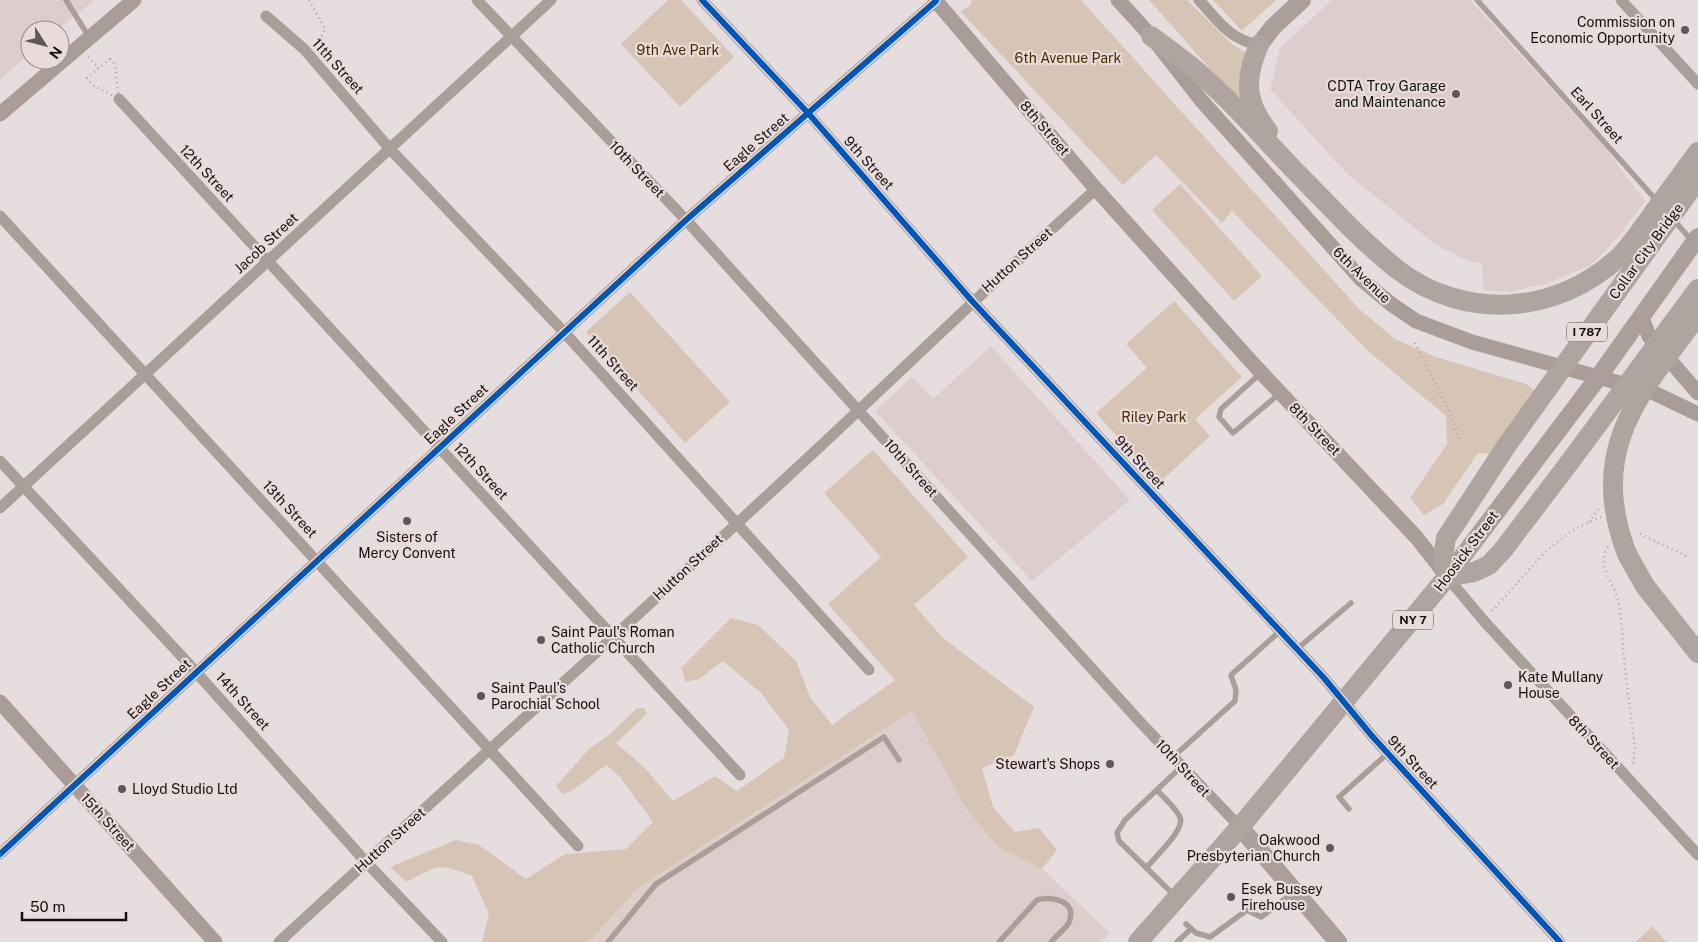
<svg xmlns="http://www.w3.org/2000/svg" width="1698" height="942" font-family="'Public Sans',sans-serif">
<style>
.built{fill:#ddcdcd}
.green{fill:#d6c5b4}
.lines{fill:none;stroke-linecap:round;stroke-linejoin:round}
.path{stroke:#ada4a2;stroke-width:2.5;stroke-dasharray:1 4;stroke-linecap:butt}
.lane{stroke:#aa9e99;stroke-width:5.5}
.street{stroke:#aa9e99;stroke-width:11}
.secondary{stroke:#aa9d97;stroke-width:15}
.primary{stroke:#ac9f9a;stroke-width:18}
.highway{stroke:#b0a4a0;stroke-width:20}
.highway-bridge{stroke:#b0a4a0;stroke-width:20}
.cycleway-casing{stroke:#e9dbda;stroke-width:9}
.cycleway{stroke:#0057b8;stroke-width:6}
.poi-dot{fill:#5e5858;stroke:#e9dbda;stroke-width:2}
.labels{text-anchor:middle;stroke-width:4.5;stroke-linejoin:round;paint-order:stroke}
.shield{fill:#e9dbda;stroke:#554d4d;stroke-width:1}
.shield-label{font-size:12px;font-weight:bold;fill:#151010}
.poi-label{font-size:14px;fill:#151010;stroke:#e9dbda;text-anchor:start}
.park-label{font-size:14px;fill:#472b00;stroke:#e9dbda}
.street-label{font-size:14px;fill:#151010;stroke:#e9dbda}
</style>
<rect width="100%" height="100%" fill="#e6dede"/>
<g class="built">
<polygon points="0,0 95,0 57,30 30,30 30,53 0,80"/>
<polygon points="1332,0 1470,0 1607,150 1645,201 1622,232 1599,258 1587,267 1545,284 1510,292 1483,290 1482,264 1466,260 1436,245 1346,173 1270,89 1280,48"/>
<polygon points="991,346 1130,500 1032,581 875,411 912,377 933,399"/>
<polygon points="912,711 965,807 998,847 1042,869 1110,933 1101,942 589,942 639,887"/>
</g>
<g class="green">
<polygon points="668,0 681,0 734,57 680,107 621,44"/>
<polygon points="971,0 1081,0 1359,309 1395,339 1436,357 1526,384 1534,390 1539,410 1508,454 1478,453 1443,504 1424,515 1410,498 1447,444 1446,416 1368,351 1232,211 1222,223 1156,155 1123,185 961,12 972,3"/>
<polygon points="1149,0 1187,0 1233,45 1247,53 1240,97 1235,97"/>
<polygon points="1213,0 1276,0 1242,31"/>
<polygon points="1180,184 1262,276 1234,301 1152,210"/>
<polygon points="630,292 730,402 685,443 586,332"/>
<polygon points="1174,301 1242,377 1195,419 1210,436 1159,483 1096,413 1147,368 1126,344"/>
<path d="M 873,450 L 968,557 L 914,605 L 943,638 L 1034,707 L 1014,755 L 982,768 L 993,807 L 1015,832 L 1039,828 L 1057,850 L 1042,869 L 998,847 L 965,807 L 912,711 L 639,887 L 589,942 L 482,942 L 489,914 L 472,876 C 438,863 439,864 407,882 L 390,867 L 456,840 L 479,845 L 526,879 L 565,854 L 626,849 L 653,822 L 620,777 L 606,765 L 572,791 L 563,794 L 556,786 L 589,749 L 609,735 L 637,708 L 644,708 L 647,714 L 616,743 L 645,768 L 673,801 L 715,776 L 737,791 L 784,758 L 789,730 L 761,693 L 723,661 L 699,679 L 686,682 L 681,668 L 731,618 L 758,625 L 796,661 L 810,697 L 832,725 L 895,680 L 828,604 L 881,557 L 824,493 Z"/>
<polygon points="1653,926 1666,942 1635,942"/>
</g>
<g class="lines">
<g class="path">
<polyline points="309,0 325,29 317,46"/>
<polyline points="88,57 99,68"/>
<polygon points="110,59 115,65 119,99 93,85 87,78"/>
<polyline points="1415,343 1451,415 1461,443"/>
<polyline points="1589,522 1599,508"/>
<polyline points="1640,534 1688,557"/>
<path d="M 1608,547 C 1596,566 1614,582 1618,600 C 1622,617 1622,633 1623,649 C 1626,683 1631,715 1635,748 L 1633,765"/>
<polyline points="1492,611 1547,550 1573,530 1601,517"/>
</g>
<g class="lane">
<polyline points="66,0 89,37"/>
<polyline points="1477,0 1658,202"/>
<polyline points="1673,219 1693,242"/>
<polyline points="1262,372 1221,409 1219,417 1233,433 1279,394"/>
<polyline points="1297,649 1351,603"/>
<polyline points="1173,757 1235,701 1236,690 1231,675 1280,631"/>
<polyline points="1349,809 1339,797 1388,753"/>
<path d="M 1146,868 C 1154,858 1186,829 1180,817 C 1175,807 1164,798 1157,790"/>
<polyline points="1175,896 1119,841 1117,833 1125,820 1182,766"/>
<polyline points="1186,924 1196,933 1210,937 1247,910 1261,917 1293,893"/>
<polyline points="608,942 656,884 884,737 899,760"/>
<path d="M 999,942 L 1037,900 C 1052,895 1080,902 1068,924 C 1064,930 1056,936 1051,942"/>
<polyline points="1177,942 1191,929"/>
</g>
<g class="street">
<polyline points="477,0 686,220 1141,723 1240,827"/>
<polyline points="702,0 808,113 972,301 1324,678 1372,736 1560,942"/>
<path d="M 1199,0 C 1218,21 1230,40 1259,45"/>
<polyline points="1621,0 1698,84"/>
<polyline points="266,16 304,49 390,149 564,332 869,670"/>
<polyline points="119,99 740,775"/>
<polyline points="0,216 578,846"/>
<polyline points="0,461 187,662 366,862 442,942"/>
<polyline points="0,508 551,0"/>
<polyline points="1447,577 1484,621 1698,855"/>
<polyline points="0,854 686,220 936,1"/>
<path d="M 279,942 C 472,764 668,590 859,410 C 937,336 1015,262 1096,189"/>
</g>
<g class="secondary">
<polyline points="935,0 1096,189 1256,367 1417,538 1445,574"/>
<polyline points="1118,0 1151,36 1201,100 1361,279 1391,304 1416,321 1472,342 1652,392 1698,414"/>
<polyline points="0,114 134,0"/>
<polyline points="1642,318 1649,336 1698,393"/>
<polyline points="0,702 215,942"/>
</g>
<g class="primary">
<polyline points="1259,45 1273,27 1302,0"/>
<polyline points="1447,577 1597,379 1698,237"/>
<polyline points="1240,827 1338,942"/>
</g>
<g class="highway">
<path d="M 1151,36 C 1167,48 1184,60 1199,73 C 1234,103 1265,140 1297,173 C 1330,206 1361,241 1398,270 C 1465,321 1557,315 1619,257 C 1632,244 1643,227 1654,212"/>
<path d="M 1259,45 C 1244,79 1245,102 1268,131"/>
<polyline points="1627,554 1645,586 1698,653"/>
<polyline points="1447,577 1474,572 1489,565 1503,550 1569,463"/>
<polyline points="1447,577 1443,557 1446,538 1507,445"/>
<polyline points="1138,942 1240,827 1447,577"/>
</g>
<g class="highway-bridge">
<polyline points="1654,212 1698,152"/>
<polyline points="1507,445 1698,179"/>
<polyline points="1569,463 1698,289"/>
<path d="M 1627,554 C 1587,449 1639,395 1698,315"/>
</g>
<defs>
<g id="cycleway">
<polyline points="702,0 808,113 972,301 1324,678 1372,736 1560,942"/>
<polyline points="0,854 686,220 936,1"/>
</g>
</defs>
<use href="#cycleway" class="cycleway-casing"/>
<use href="#cycleway" class="cycleway"/>
</g>
<g class="poi-dot">
<circle cx="1685" cy="30" r="5"/>
<circle cx="1456" cy="94" r="5"/>
<circle cx="407" cy="521" r="5"/>
<circle cx="541" cy="640" r="5"/>
<circle cx="1508" cy="685" r="5"/>
<circle cx="481" cy="696" r="5"/>
<circle cx="1110" cy="764" r="5"/>
<circle cx="122" cy="789" r="5"/>
<circle cx="1330" cy="848" r="5"/>
<circle cx="1231" cy="897" r="5"/>
</g>
<g class="labels">
<g class="shield">
<rect x="1567" y="322.5" width="40" height="19" rx="4"/>
<rect x="1393" y="610.5" width="40" height="19" rx="4"/>
</g>
<g class="shield-label">
<text x="1587" y="336">I 787</text>
<text x="1413" y="624">NY 7</text>
</g>
<g class="poi-label">
<text x="1675" y="27" text-anchor="end">Commission on<tspan x="1675" dy="16">Economic Opportunity</tspan></text>
<text x="1446" y="91" text-anchor="end">CDTA Troy Garage<tspan x="1446" dy="16">and Maintenance</tspan></text>
<text x="407" y="542" text-anchor="middle">Sisters of<tspan x="407" dy="16">Mercy Convent</tspan></text>
<text x="551" y="637">Saint Paul's Roman<tspan x="551" dy="16">Catholic Church</tspan></text>
<text x="1518" y="682">Kate Mullany<tspan x="1518" dy="16">House</tspan></text>
<text x="491" y="693">Saint Paul's<tspan x="491" dy="16">Parochial School</tspan></text>
<text x="1100" y="769" text-anchor="end">Stewart's Shops</text>
<text x="132" y="794">Lloyd Studio Ltd</text>
<text x="1320" y="845" text-anchor="end">Oakwood<tspan x="1320" dy="16">Presbyterian Church</tspan></text>
<text x="1241" y="894">Esek Bussey<tspan x="1241" dy="16">Firehouse</tspan></text>
</g>
<g class="park-label">
<text x="678" y="55">9th Ave Park</text>
<text x="1068" y="63">6th Avenue Park</text>
<text x="1154" y="422">Riley Park</text>
</g>
<g class="street-label">
<text transform="translate(338 66) rotate(48)" y="5">11th Street</text>
<text transform="translate(1597 115) rotate(48)" y="5">Earl Street</text>
<text transform="translate(1045 128) rotate(49)" y="5">8th Street</text>
<text transform="translate(756 142) rotate(-41)" y="5">Eagle Street</text>
<text transform="translate(869 163) rotate(48)" y="5">9th Street</text>
<text transform="translate(637 169) rotate(46)" y="5">10th Street</text>
<text transform="translate(207 173) rotate(47)" y="5">12th Street</text>
<text transform="translate(266 243) rotate(-43)" y="5">Jacob Street</text>
<text transform="translate(1646 251) rotate(-54)" y="5">Collar City Bridge</text>
<text transform="translate(1017 260) rotate(-42)" y="5">Hutton Street</text>
<text transform="translate(1362 275) rotate(44)" y="5">6th Avenue</text>
<text transform="translate(613 363) rotate(48)" y="5">11th Street</text>
<text transform="translate(456 414) rotate(-43)" y="5">Eagle Street</text>
<text transform="translate(1315 429) rotate(46)" y="5">8th Street</text>
<text transform="translate(1140 462) rotate(47)" y="5">9th Street</text>
<text transform="translate(911 468) rotate(48)" y="5">10th Street</text>
<text transform="translate(481 471) rotate(47)" y="5">12th Street</text>
<text transform="translate(290 509) rotate(47)" y="5">13th Street</text>
<text transform="translate(1466 551) rotate(-53)" y="5">Hoosick Street</text>
<text transform="translate(688 567) rotate(-43)" y="5">Hutton Street</text>
<text transform="translate(159 689) rotate(-43)" y="5">Eagle Street</text>
<text transform="translate(243 701) rotate(48)" y="5">14th Street</text>
<text transform="translate(1594 742) rotate(47)" y="5">8th Street</text>
<text transform="translate(1413 762) rotate(47)" y="5">9th Street</text>
<text transform="translate(1183 768) rotate(47)" y="5">10th Street</text>
<text transform="translate(108 822) rotate(48)" y="5">15th Street</text>
<text transform="translate(390 840) rotate(-42)" y="5">Hutton Street</text>
</g>
</g>
<g transform="translate(45 45) rotate(126)"><circle r="24" fill="#e9dbda" stroke="#948a89"/>
<path d="M0-4L9 19L0 12L-9 19Z" fill="#5e5858"/>
<text y="-8" font-size="14" font-weight="bold" text-anchor="middle" fill="#151010">N</text>
</g>
<path d="M22 912v8h104v-8" fill="none" stroke="#151010" stroke-width="2.5"/>
<text x="30" y="912" font-size="15" fill="#151010" stroke="#e9dbda" stroke-width="4" paint-order="stroke">50 m</text>
</svg>
